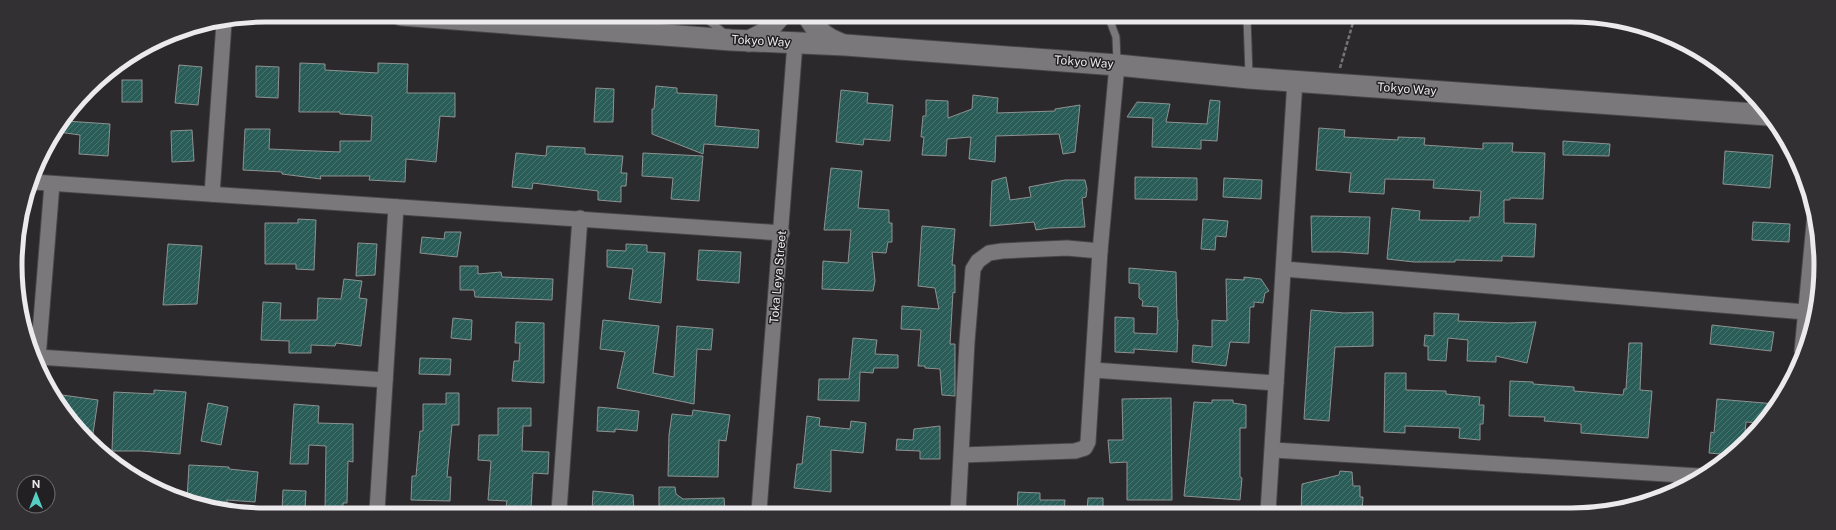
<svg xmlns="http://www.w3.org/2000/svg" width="1836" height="530" font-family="'Public Sans',sans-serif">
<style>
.building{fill:url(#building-hatch);stroke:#8e9291}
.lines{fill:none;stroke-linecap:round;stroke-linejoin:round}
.lane-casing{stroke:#484648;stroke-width:9}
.street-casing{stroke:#484648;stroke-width:17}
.secondary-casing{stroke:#484648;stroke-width:23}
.path{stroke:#757375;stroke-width:2.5;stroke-dasharray:4 2;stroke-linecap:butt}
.lane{stroke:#7a787b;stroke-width:7}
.street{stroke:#7a787b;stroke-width:15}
.secondary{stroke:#7a787b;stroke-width:21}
.labels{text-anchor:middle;stroke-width:3;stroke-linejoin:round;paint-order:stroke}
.street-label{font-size:12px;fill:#eceaec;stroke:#222022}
.rim{fill:none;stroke:#eceaec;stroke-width:5}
</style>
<defs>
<pattern id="building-hatch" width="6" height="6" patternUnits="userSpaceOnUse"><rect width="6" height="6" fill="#2b5d58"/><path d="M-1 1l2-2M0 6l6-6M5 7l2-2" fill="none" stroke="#4a7470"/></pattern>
</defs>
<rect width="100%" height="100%" fill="#2b292c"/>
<g class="building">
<polygon points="300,63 325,64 325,70 378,73 378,63 408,64 407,93 455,93 455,117 440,116 436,162 406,159 405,182 369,180 370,176 320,176 321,179 282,174 282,172 243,170 245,129 270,129 269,149 340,152 340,141 371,141 372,116 340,114 340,112 299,112"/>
<polygon points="179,65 202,67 198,105 175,103"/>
<polygon points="256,66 279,67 278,98 256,97"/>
<rect x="122" y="80" width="20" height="22"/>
<polygon points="656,86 677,88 677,93 717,95 715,126 759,130 758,148 704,144 703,154 652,134 652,109 654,109"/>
<polygon points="596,88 614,89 613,122 594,122"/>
<polygon points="841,90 868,93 867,103 893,105 890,141 864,139 863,145 836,142"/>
<polygon points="973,95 998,98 997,113 1055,111 1055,109 1080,105 1075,152 1063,154 1059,134 996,136 995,162 969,159 971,137 947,139 946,156 922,155 924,137 921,137 923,116 926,116 926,100 948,101 948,118 972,109"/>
<polygon points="1210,100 1220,101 1217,141 1201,140 1201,149 1152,147 1153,118 1127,117 1137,102 1170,104 1166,122 1207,124"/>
<polygon points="66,121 110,124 108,156 79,154 80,135 58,132"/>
<polygon points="1319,128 1345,130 1344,137 1398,140 1398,137 1425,138 1424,145 1483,149 1483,143 1513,143 1512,152 1545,153 1543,199 1510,198 1510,200 1504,200 1504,223 1536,224 1534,257 1502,256 1502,261 1455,260 1455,262 1414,262 1387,259 1392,208 1420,211 1419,220 1470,221 1470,217 1479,217 1481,191 1433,188 1434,180 1385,179 1384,194 1349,192 1351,173 1316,170"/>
<polygon points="192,130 194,161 172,162 171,131"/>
<polygon points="1563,141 1610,144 1609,156 1563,155"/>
<polygon points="547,146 585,148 585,154 623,156 621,173 627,173 626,186 621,186 621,202 598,200 598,191 533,183 532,189 512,187 516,153 546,156"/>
<polygon points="1725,151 1773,155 1770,188 1723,184"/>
<polygon points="643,153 703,156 699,201 671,199 673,178 642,176"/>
<polygon points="831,168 862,171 858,208 889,210 889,223 892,223 892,242 888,242 886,253 872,252 875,281 873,291 822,289 823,261 848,263 851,230 824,230"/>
<polygon points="1006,177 1010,200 1031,197 1029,187 1065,180 1085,180 1087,189 1086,197 1082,198 1085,227 1049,228 1036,230 1034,222 990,226 992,181"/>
<polygon points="1135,177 1197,178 1197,200 1135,199"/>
<polygon points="1224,178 1262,180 1261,199 1223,197"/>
<polygon points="1311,216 1370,217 1368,254 1340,252 1312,252"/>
<polygon points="298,219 316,220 314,270 296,269 296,264 265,264 265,223 298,223"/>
<polygon points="1203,219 1228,221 1226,237 1216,236 1215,250 1201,249"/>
<polygon points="1753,222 1790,224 1789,242 1752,240"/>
<polygon points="922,226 955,229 952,265 955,265 955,293 953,292 950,344 955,344 955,396 942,395 940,369 925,368 925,366 918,366 921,330 901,329 902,306 939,309 935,288 918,286"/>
<polygon points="445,232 461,232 457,257 420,253 422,237 444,239"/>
<polygon points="358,243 377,244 375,275 356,276"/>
<polygon points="168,244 202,246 197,304 163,305"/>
<polygon points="626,244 647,245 647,252 665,253 661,303 629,299 633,269 607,267 607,250 626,251"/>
<polygon points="699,250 741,252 739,283 697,280"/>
<polygon points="460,266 478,266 478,274 501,272 502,277 553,279 552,300 475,297 474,290 460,290"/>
<polygon points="1129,268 1176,272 1177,320 1178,320 1177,352 1134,349 1134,353 1115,352 1115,317 1134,318 1134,333 1157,334 1158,307 1142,306 1143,301 1139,298 1139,284 1129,283"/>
<polygon points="1244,277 1261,279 1269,291 1265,293 1263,303 1254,302 1254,307 1250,307 1249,343 1230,342 1226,366 1192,362 1193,345 1212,347 1212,320 1227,321 1226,279 1244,280"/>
<polygon points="344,279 362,281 359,298 367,299 361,346 336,343 335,346 311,345 311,353 289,353 289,341 261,340 263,302 281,303 280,320 317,320 318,298 341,299"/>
<polygon points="1311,310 1344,313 1373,312 1373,346 1335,347 1329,421 1304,419"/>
<polygon points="1434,313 1459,314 1458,321 1508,323 1536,322 1527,363 1496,356 1496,362 1467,361 1468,340 1448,338 1446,361 1428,360 1428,346 1424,346 1425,335 1434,336"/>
<polygon points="453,318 472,320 471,340 451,338"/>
<polygon points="603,320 659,326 653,373 674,377 677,326 713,329 711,350 697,349 694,404 617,388 625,352 600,349"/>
<polygon points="516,322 544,323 544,383 512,381 514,361 519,361 520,343 515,343"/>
<polygon points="1712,325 1774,332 1771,351 1710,344"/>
<polygon points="853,338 877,340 875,354 898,355 898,368 874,368 873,373 860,372 859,401 818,400 819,379 849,379"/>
<polygon points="1629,343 1642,343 1640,390 1652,391 1648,438 1581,433 1581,424 1544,421 1545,417 1509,416 1510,381 1533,382 1533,384 1574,387 1574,391 1623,395 1624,389 1626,389"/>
<polygon points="420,358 451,359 450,375 419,374"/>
<polygon points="1385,373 1406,373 1406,390 1446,391 1446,394 1480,397 1479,405 1484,405 1483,424 1480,424 1480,440 1459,438 1460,428 1405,426 1405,433 1384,432"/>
<polygon points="154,390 186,392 180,454 141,451 112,451 114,392 154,394"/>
<polygon points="446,393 459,393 459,425 452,425 447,477 451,477 450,501 411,500 412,476 416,476 420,431 423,431 423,404 446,404"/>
<polygon points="55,394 98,400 92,440 67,417"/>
<polygon points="1171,398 1172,500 1127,500 1127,462 1110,463 1108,440 1123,440 1122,399"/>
<polygon points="1717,399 1776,404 1761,423 1746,422 1744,443 1736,453 1732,455 1709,453 1711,432 1714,433"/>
<polygon points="1212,400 1233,400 1233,403 1246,405 1246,428 1240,428 1240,477 1242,478 1240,500 1184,496 1194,402 1212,403"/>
<polygon points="208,403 228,407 221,445 201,441"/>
<polygon points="294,404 319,406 318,423 353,424 353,462 348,461 347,503 343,503 343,510 325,510 326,446 309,445 308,464 290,464"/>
<polygon points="598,407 639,411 637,431 615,429 615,432 597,431"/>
<polygon points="498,408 531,408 531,426 523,426 522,451 549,452 548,474 533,473 531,508 506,507 507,501 488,500 491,461 478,460 479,435 498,435"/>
<polygon points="693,410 730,415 726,441 719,440 718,477 668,476 669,435 672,414 692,416"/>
<polygon points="807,416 820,418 819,426 850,429 851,421 866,423 863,453 831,450 831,492 794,488 797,464 802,464"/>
<polygon points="940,426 940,459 920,459 920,451 896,450 897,439 913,440 914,429"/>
<polygon points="189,465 229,467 229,469 258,472 255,502 227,500 227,510 216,510 187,499"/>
<polygon points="1340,471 1352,472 1353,486 1360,486 1360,497 1363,497 1362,512 1301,512 1302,484 1339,475"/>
<polygon points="659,487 675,487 676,494 683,499 724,498 725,511 659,511"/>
<polygon points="283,490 306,491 305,510 282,510"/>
<polygon points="593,491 633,495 634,511 592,511"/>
<polygon points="1018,492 1040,493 1040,500 1065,500 1064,512 1017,512"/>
<polygon points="1088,498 1103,498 1103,512 1087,512"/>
</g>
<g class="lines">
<defs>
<g id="lane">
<polyline points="697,17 709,21 727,35"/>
<polyline points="1109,18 1116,37 1117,62"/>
<polyline points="1247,18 1249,75"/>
<polyline points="613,25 631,16"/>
</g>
<g id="street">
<polyline points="33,182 782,233"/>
<polyline points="212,194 224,23"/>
<polyline points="1284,269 1805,312"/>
<polyline points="1802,351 1815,213"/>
<polyline points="38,357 385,380"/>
<polyline points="38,358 52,184"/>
<polyline points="1093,370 1276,383"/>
<polyline points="1273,450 1699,476"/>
<polyline points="962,455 1075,451 1085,448 1088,442 1100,251 1117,65"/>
<polyline points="377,511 396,207"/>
<polyline points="559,511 580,218"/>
<polyline points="759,511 795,43"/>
<polyline points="958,512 967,342 973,269 978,261 989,253 1002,251 1067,248 1100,251"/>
<polyline points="1268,512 1295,80"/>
</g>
<g id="secondary">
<polyline points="401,15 731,40 845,45 1117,65 1249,78 1768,115"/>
<path d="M 809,17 C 816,31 826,39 841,44"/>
<polyline points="749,41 765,33 779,17"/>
</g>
</defs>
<use href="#lane" class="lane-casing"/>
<use href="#street" class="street-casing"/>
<use href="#secondary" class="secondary-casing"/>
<polyline class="path" points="1340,68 1354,19"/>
<use href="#lane" class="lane"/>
<use href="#street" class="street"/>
<use href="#secondary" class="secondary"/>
</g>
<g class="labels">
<g class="street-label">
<text transform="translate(761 41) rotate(3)" y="4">Tokyo Way</text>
<text transform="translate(1084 62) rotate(4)" y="4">Tokyo Way</text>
<text transform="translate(1407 89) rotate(4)" y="4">Tokyo Way</text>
<text transform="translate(778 277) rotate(-85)" y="4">Toka Leya Street</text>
</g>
</g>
<path d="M0 0H1836V530H0ZM265 22H1571A243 243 0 0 1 1814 265V265A243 243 0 0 1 1571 508H265A243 243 0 0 1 22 265V265A243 243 0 0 1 265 22Z" fill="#323032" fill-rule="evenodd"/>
<path class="rim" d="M265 22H1571A243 243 0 0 1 1814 265V265A243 243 0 0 1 1571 508H265A243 243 0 0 1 22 265V265A243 243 0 0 1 265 22Z"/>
<g transform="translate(36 494)"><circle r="19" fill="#222022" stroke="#737173"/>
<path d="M0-3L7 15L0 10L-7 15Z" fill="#56cec4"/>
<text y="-6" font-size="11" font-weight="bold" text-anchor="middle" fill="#eceaec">N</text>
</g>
</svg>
